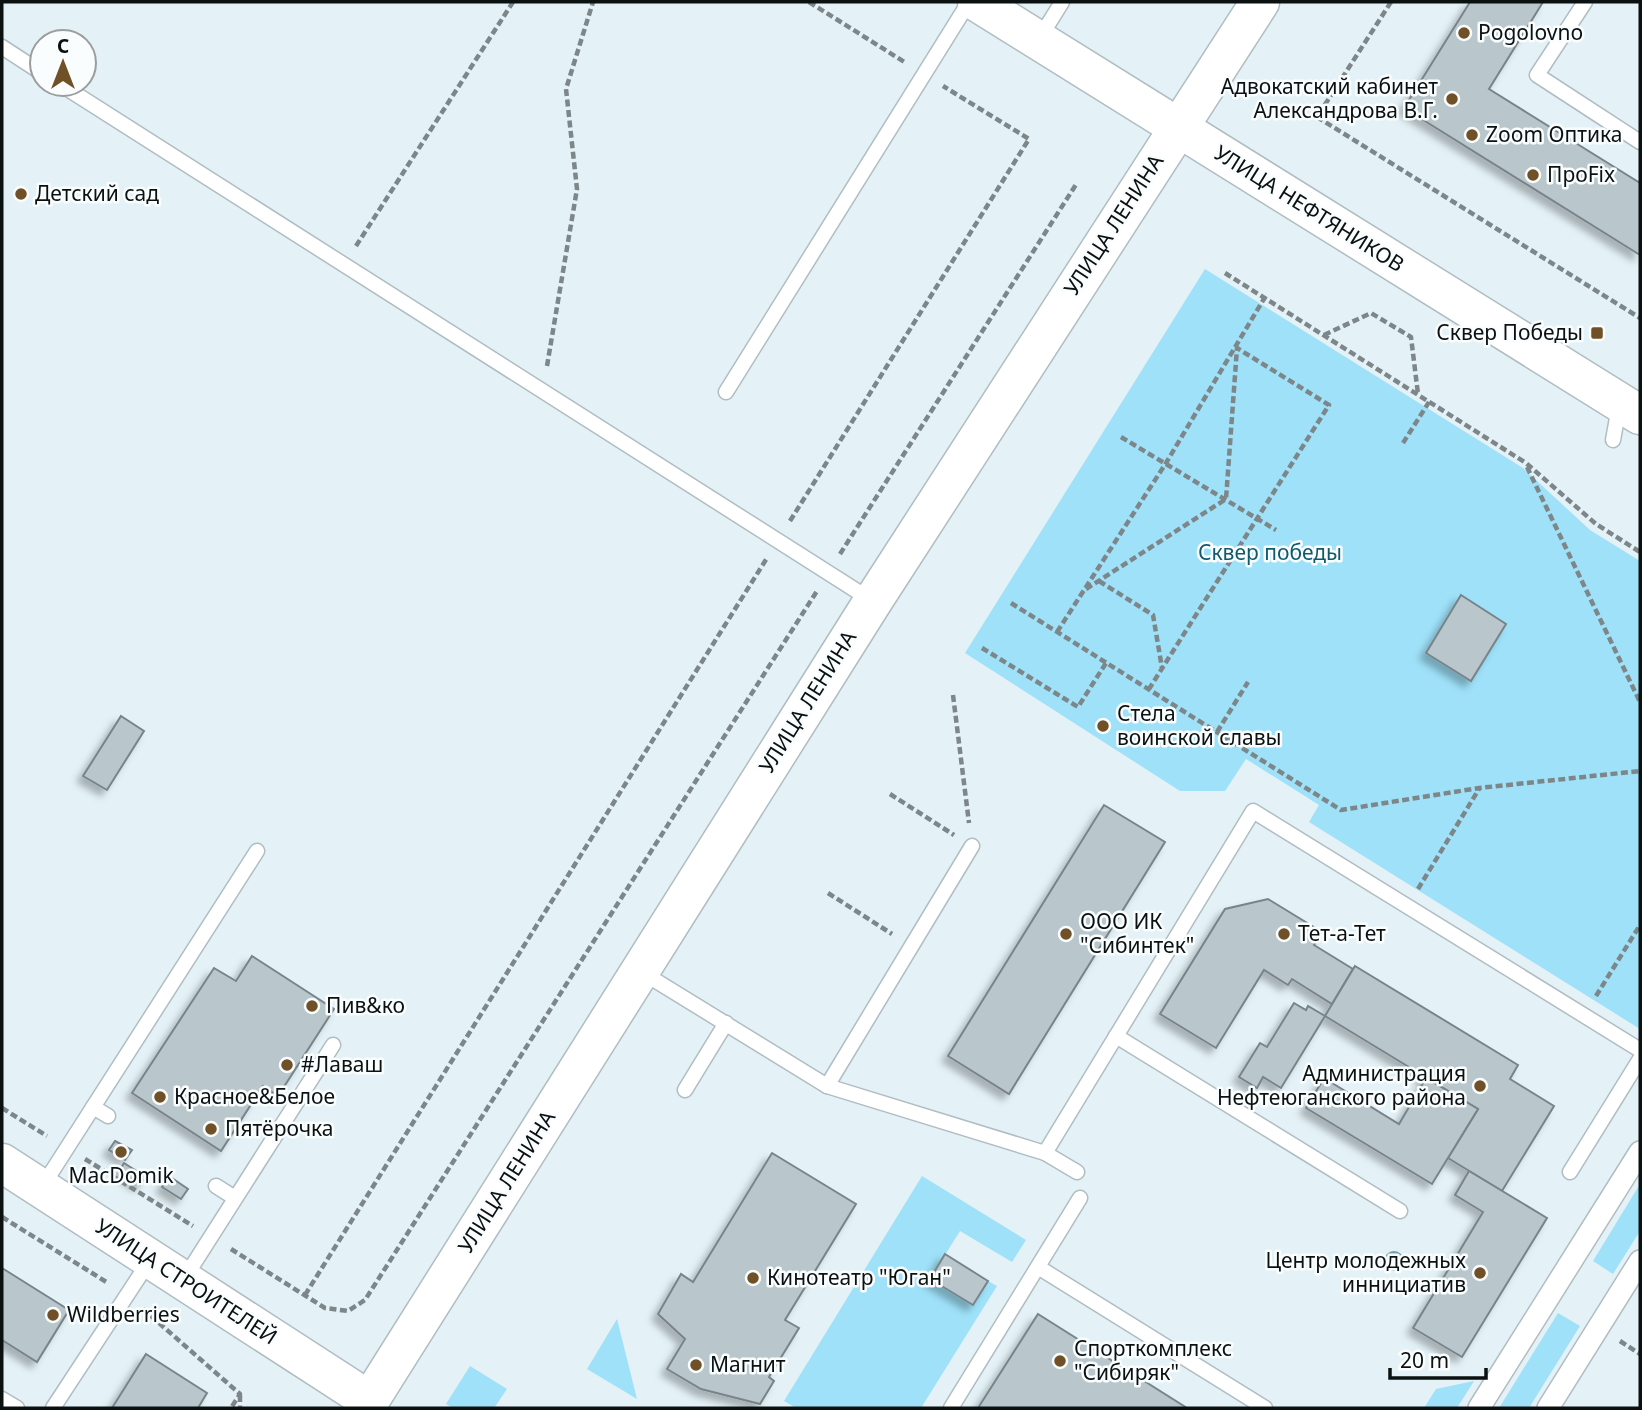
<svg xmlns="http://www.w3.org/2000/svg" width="1642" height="1410" font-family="'Noto Sans',sans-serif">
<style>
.green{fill:#9ee1f9}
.building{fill:#b9c7cc;stroke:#788489;stroke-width:2;filter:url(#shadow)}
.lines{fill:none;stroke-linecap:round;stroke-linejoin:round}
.service-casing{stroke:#b0bdc2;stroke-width:17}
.pedestrian-casing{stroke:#b0bdc2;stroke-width:24}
.secondary-casing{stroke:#b0bdc2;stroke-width:41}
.path{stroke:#7d8689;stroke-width:4.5;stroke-dasharray:7 3.5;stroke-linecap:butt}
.service{stroke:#fff;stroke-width:14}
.pedestrian{stroke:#fff;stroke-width:21}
.secondary{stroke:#fff;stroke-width:38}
.tree{fill:#709eab}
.poi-dot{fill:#705026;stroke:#fafdfe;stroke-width:2.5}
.labels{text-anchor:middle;stroke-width:5;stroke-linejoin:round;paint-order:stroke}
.poi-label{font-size:21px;fill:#0b1011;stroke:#fafdfe;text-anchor:start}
.street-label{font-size:21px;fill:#0b1011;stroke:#fafdfe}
.park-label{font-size:21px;fill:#12596d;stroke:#fafdfe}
</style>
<defs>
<filter id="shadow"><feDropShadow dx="-6" dy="6" stdDeviation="3.5" flood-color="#0004"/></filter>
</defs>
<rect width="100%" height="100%" fill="#e4f2f7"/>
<g class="green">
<polygon points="1205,269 1523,468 1590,530 1640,561 1640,1029 1309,822 1319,805 1246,759 1225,791 1180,791 965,653"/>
<polygon points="922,1176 1026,1240 1012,1262 960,1231 930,1279 972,1305 988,1281 997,1286 921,1408 796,1408 784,1401"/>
<polygon points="1640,1184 1640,1231 1613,1274 1593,1261"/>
<polygon points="1558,1313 1580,1326 1529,1408 1499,1408"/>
<polygon points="617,1319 637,1399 587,1369"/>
<polygon points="470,1366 507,1389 494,1408 453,1408 446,1404"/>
<polygon points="1474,1381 1457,1408 1424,1408 1436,1389"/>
</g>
<g class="building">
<polygon points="1470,2 1543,2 1489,89 1640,183 1640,255 1404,108"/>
<polygon points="1461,595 1506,624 1471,681 1426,653"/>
<polygon points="121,716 144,731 107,790 83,776"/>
<polygon points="1104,805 1165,842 1009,1094 948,1056"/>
<polygon points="1268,899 1322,932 1314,945 1353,969 1332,1004 1292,979 1288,985 1264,970 1216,1048 1160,1014 1225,909"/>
<polygon points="252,956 334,1009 278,1096 263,1086 221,1151 132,1093 214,968 236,981"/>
<polygon points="1355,966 1518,1065 1510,1079 1554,1106 1502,1191 1448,1158 1478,1109 1325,1016"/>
<polygon points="1294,1003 1306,1010 1308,1006 1325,1016 1281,1088 1263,1077 1257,1088 1239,1077 1260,1043 1267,1047"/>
<polygon points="1324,1078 1399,1124 1426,1078 1478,1109 1432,1184 1306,1108"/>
<polygon points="115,1141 132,1150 125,1160 109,1150"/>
<polygon points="772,1153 856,1204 785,1320 799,1328 769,1377 774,1381 760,1404 701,1389 667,1369 685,1339 658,1314 681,1274 693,1282"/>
<polygon points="124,1163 146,1177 140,1185 119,1171"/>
<polygon points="1469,1171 1547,1218 1462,1357 1413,1328 1483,1212 1455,1195"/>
<polygon points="169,1176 188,1189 181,1199 162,1187"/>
<polygon points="945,1254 988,1281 973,1305 930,1279"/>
<polygon points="2,1268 69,1310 37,1362 2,1340"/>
<polygon points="1038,1314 1187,1408 978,1408"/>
<polygon points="146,1354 207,1393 198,1408 112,1408"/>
</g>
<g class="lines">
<defs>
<g id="service">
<polyline points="1585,2 1537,75 1640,142"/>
<polyline points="1039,39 1062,2"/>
<polyline points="2,47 42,73"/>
<polyline points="60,84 871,600"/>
<polyline points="726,392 969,2"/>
<polyline points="1613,440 1619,407"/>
<polyline points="972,846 827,1086 1045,1153 1077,1172"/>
<polyline points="640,971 827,1086"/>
<polyline points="1116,1036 1400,1211"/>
<polyline points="685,1090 726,1023"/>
<polyline points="93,1107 108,1116"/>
<polyline points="1045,1153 1253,811 1640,1050"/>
<polyline points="1570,1172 1640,1059"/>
<polyline points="216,1186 235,1198"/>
<polyline points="42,1187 257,851"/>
<polyline points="1038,1267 1265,1408"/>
<polyline points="184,1279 333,1045"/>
<polyline points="2,1399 17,1408"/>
<polyline points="53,1408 150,1260"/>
<polyline points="951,1408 1080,1198"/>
</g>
<g id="pedestrian">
<polyline points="1479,1408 1640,1152"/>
<polyline points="1548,1408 1640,1261"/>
</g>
<g id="secondary">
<polyline points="977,2 1640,415"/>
<polyline points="2,1163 370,1401"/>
<polyline points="365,1408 873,601 1260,2"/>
</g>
</defs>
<use href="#service" class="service-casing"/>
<use href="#pedestrian" class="pedestrian-casing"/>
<use href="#secondary" class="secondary-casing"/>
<g class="path">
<polyline points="809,2 906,63"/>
<polyline points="1391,2 1317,117 1640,318"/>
<polyline points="356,246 513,2"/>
<polyline points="1225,273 1526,463 1596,524 1640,552"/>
<polyline points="1324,335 1371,313 1411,337 1418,394"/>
<polyline points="547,366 577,189 566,89 593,2"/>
<polyline points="1121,437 1276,530"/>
<polyline points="1403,443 1429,402"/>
<polyline points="1527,467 1640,702"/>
<polyline points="790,521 1029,139 943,86"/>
<polyline points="840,554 1077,183"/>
<polyline points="1099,581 1153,615 1162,668"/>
<polyline points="1086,589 1226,499 1237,348 1329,405 1149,689"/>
<polyline points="1011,603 1341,810 1479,788 1640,771"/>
<polyline points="1057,632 1166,463 1265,297"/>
<polyline points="982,648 1078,707 1106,663"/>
<polyline points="953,695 969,823"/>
<polyline points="1217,732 1248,682"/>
<polyline points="890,794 954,835"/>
<polyline points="1418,889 1479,789"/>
<polyline points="828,893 892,934"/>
<polyline points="1596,996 1640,925"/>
<polyline points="2,1108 47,1136"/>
<polyline points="85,1159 193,1226"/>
<polyline points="2,1217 108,1283"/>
<polyline points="231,1249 325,1308 348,1311 365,1300 817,591"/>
<polyline points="305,1295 767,558"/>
<polyline points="143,1309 240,1394 231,1408"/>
<polyline points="1620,1341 1640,1354"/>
<polyline points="240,1395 240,1408"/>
</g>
<use href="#service" class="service"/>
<use href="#pedestrian" class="pedestrian"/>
<use href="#secondary" class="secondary"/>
</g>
<circle class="tree" cx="1394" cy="1261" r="10"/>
<g class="poi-dot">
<circle cx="1464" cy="33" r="7"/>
<circle cx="1452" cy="99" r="7"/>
<circle cx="1472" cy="135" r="7"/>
<circle cx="1533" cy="175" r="7"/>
<circle cx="21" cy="194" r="7"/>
<rect x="1590" y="326" width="14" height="14" rx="3.5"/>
<circle cx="1103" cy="726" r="7"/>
<circle cx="1066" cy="934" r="7"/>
<circle cx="1284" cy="934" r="7"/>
<circle cx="312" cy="1006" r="7"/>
<circle cx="287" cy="1065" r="7"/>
<circle cx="1480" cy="1086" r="7"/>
<circle cx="160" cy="1097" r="7"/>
<circle cx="211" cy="1129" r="7"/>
<circle cx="121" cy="1152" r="7"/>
<circle cx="1480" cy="1273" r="7"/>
<circle cx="753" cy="1278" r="7"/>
<circle cx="53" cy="1315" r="7"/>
<circle cx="1060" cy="1361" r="7"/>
<circle cx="696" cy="1365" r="7"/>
</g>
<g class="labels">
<g class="poi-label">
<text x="1478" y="40">Pogolovno</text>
<text x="1438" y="94" text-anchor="end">Адвокатский кабинет<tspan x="1438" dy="24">Александрова В.Г.</tspan></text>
<text x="1486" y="142">Zoom Оптика</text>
<text x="1547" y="182">ПроFix</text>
<text x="35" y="201">Детский сад</text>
<text x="1583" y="340" text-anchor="end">Сквер Победы</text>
<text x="1117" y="721">Стела<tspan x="1117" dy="24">воинской славы</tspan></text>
<text x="1080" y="929">ООО ИК<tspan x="1080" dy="24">"Сибинтек"</tspan></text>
<text x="1298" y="941">Тет-а-Тет</text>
<text x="326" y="1013">Пив&amp;ко</text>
<text x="301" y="1072">#Лаваш</text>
<text x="1466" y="1081" text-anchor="end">Администрация<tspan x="1466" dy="24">Нефтеюганского района</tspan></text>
<text x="174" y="1104">Красное&amp;Белое</text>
<text x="225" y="1136">Пятёрочка</text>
<text x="121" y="1183" text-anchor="middle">MacDomik</text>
<text x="1466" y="1268" text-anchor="end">Центр молодежных<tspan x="1466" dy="24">иннициатив</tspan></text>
<text x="767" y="1285">Кинотеатр "Юган"</text>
<text x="67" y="1322">Wildberries</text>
<text x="1074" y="1356">Спорткомплекс<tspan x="1074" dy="24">"Сибиряк"</tspan></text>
<text x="710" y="1372">Магнит</text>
</g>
<g class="street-label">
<text transform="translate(1309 209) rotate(32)" y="7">УЛИЦА НЕФТЯНИКОВ</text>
<text transform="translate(1114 225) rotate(-57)" y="7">УЛИЦА ЛЕНИНА</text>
<text transform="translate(808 702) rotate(-58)" y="7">УЛИЦА ЛЕНИНА</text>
<text transform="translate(507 1182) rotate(-58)" y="7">УЛИЦА ЛЕНИНА</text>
<text transform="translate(186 1282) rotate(33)" y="7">УЛИЦА СТРОИТЕЛЕЙ</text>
</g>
<g class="park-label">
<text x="1270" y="560">Сквер победы</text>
</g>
</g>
<rect width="1642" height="1410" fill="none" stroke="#0b1011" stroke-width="7"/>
<g transform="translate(63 63)"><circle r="33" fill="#fafdfe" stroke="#9a9e9f" stroke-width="2"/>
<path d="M0-5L12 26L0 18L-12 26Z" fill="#705026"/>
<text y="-10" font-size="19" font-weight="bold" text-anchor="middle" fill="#0b1011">С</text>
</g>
<path d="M1390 1368v10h96v-10" fill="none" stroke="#0b1011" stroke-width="3.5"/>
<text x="1400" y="1368" font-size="21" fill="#0b1011" stroke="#fafdfe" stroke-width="5" paint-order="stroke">20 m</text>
</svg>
